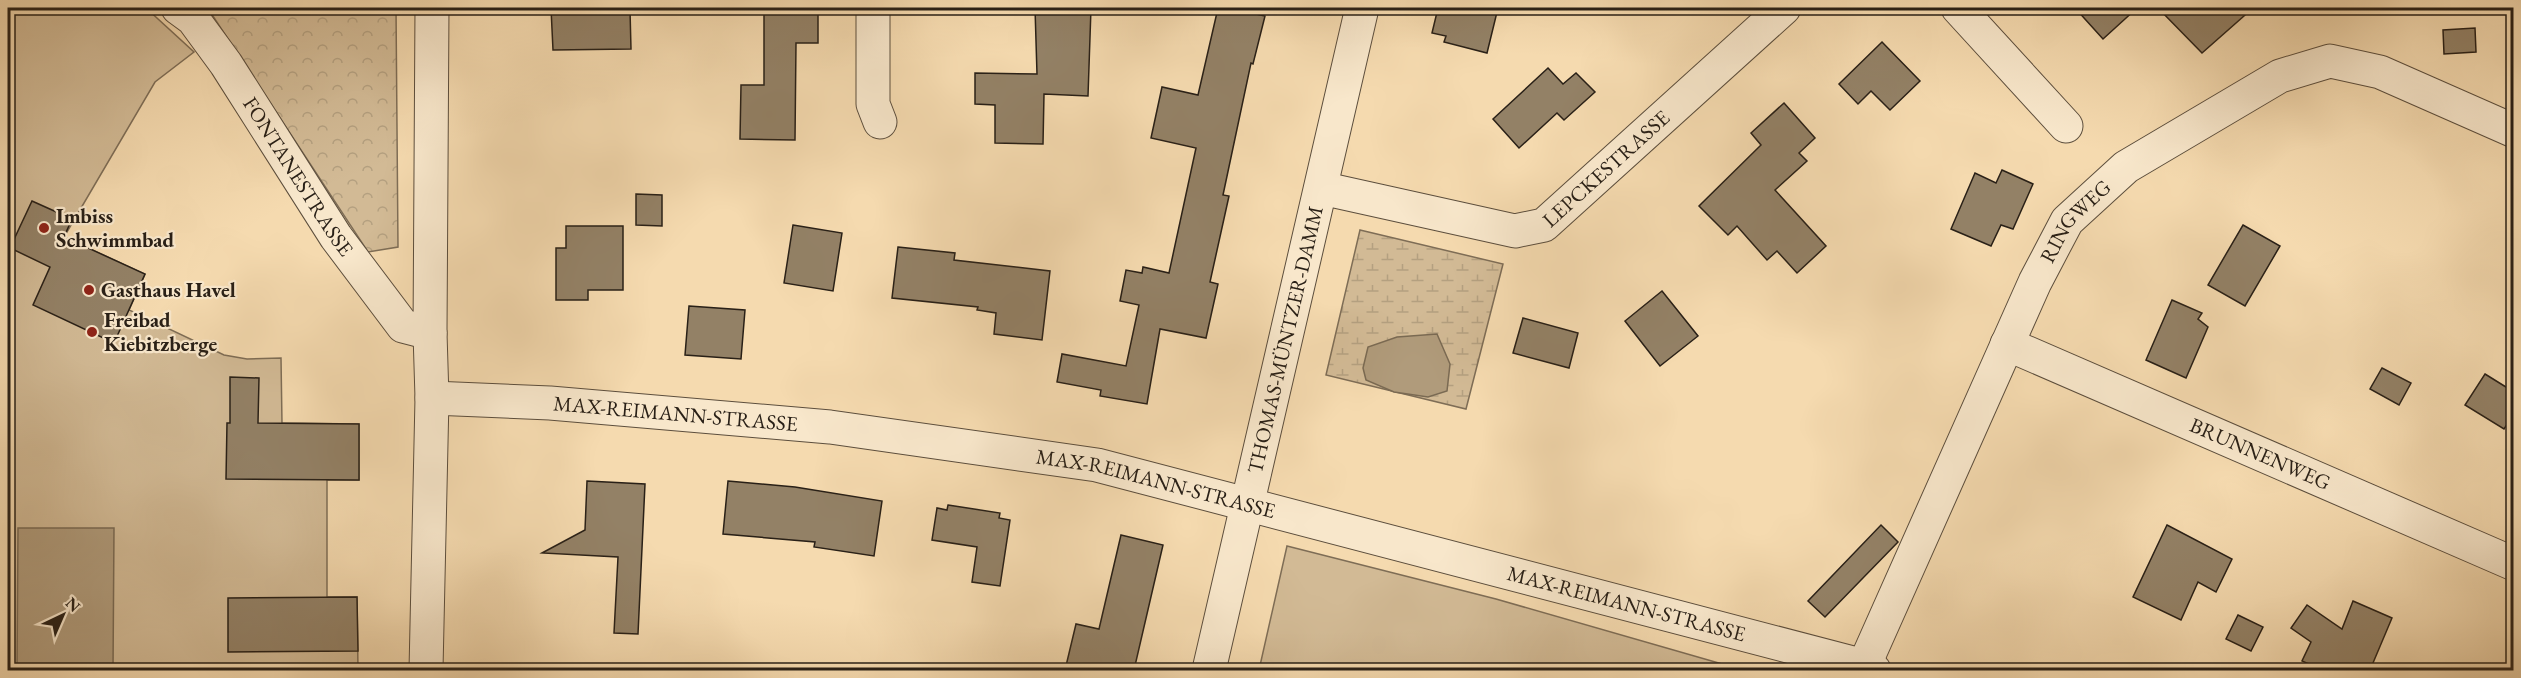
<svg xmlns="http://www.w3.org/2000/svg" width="2521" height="678" font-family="'EB Garamond',serif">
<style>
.grass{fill:#d2ba95;stroke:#7e6d56;stroke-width:1.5}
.forest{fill:url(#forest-crowns);stroke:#7e6d56;stroke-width:1.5}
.wetland{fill:url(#wetland-marsh);stroke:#7e6d56;stroke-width:1.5}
.water{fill:#b09b7b;stroke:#7a6a53;stroke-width:1.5}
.building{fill:#938166;stroke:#292017;stroke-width:1.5}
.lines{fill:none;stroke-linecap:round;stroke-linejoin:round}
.minor-casing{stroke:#5c4e3d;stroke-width:35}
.tertiary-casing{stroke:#5c4e3d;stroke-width:35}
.minor{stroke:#f8e7cb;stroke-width:33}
.tertiary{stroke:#f8e7cb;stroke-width:33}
.poi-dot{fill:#8f2418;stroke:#f8e7cb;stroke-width:2}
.labels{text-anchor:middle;stroke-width:4.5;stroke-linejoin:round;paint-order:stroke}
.street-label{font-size:21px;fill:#292017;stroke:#f8e7cb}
.poi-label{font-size:21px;font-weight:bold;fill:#292017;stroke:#f8e7cb;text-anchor:start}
</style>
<defs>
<pattern id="forest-crowns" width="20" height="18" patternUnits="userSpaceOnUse" patternTransform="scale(1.5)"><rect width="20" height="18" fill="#d2ba95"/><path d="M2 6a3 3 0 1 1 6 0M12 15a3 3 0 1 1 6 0" fill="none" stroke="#b4a080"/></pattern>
<pattern id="wetland-marsh" width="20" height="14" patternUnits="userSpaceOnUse" patternTransform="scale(1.5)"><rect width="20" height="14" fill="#d2ba95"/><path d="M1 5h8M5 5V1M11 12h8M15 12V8" fill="none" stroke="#b4a080"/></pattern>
</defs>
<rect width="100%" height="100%" fill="#f5daaf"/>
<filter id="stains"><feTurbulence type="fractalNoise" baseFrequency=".00333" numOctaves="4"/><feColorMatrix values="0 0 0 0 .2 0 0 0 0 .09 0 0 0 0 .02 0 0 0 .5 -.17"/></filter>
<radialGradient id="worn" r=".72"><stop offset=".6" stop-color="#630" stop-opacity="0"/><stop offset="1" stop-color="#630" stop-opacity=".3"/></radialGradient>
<g class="grass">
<polygon points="8,8 146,8 194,52 155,82 64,237 145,274 129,310 224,355 247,359 281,358 282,423 359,424 359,480 327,480 327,597 357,597 358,670 8,670"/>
<polygon points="1287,546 1496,599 1743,670 1259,670"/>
</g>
<polygon class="forest" points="204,8 396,8 398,247 368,252 211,13"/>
<polygon class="wetland" points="1360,230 1503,264 1466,409 1326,375"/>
<g class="water">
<polygon points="1437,334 1450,364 1447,391 1428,397 1394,392 1366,380 1363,368 1368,347 1397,337"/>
<polygon points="18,528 114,528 113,670 17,670"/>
</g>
<g class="building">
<polygon points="551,8 616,8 616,10 630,10 631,49 553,50"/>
<polygon points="764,8 818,8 818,43 796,43 795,140 740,139 741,85 764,85"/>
<polygon points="1035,8 1091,8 1088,96 1044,94 1043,144 995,143 995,105 975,104 975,73 1037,74"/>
<polygon points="1218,8 1228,8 1265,16 1253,64 1251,63 1223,195 1229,196 1210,282 1218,284 1206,338 1160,329 1147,404 1100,396 1101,390 1057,382 1062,354 1126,366 1139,305 1120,301 1126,270 1142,273 1143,267 1169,273 1196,148 1151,138 1162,87 1198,95"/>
<polygon points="1438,8 1498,8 1487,53 1444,42 1446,36 1432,33"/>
<polygon points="2075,8 2137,8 2103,39"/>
<polygon points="2158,8 2253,8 2202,53"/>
<polygon points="2475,28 2476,52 2444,54 2443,30"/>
<polygon points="1882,42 1920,81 1890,110 1871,91 1858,104 1839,84"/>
<polygon points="1548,68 1563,84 1576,73 1595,92 1564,120 1557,113 1519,148 1493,119"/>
<polygon points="1784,103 1815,138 1799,153 1807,161 1775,190 1826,246 1797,273 1777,251 1767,260 1737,226 1728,235 1699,206 1761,145 1751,133"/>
<polygon points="2002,170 2033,184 2013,229 2001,225 1991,246 1951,229 1975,173 1996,183"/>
<polygon points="636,194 662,195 662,226 636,225"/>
<polygon points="32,201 72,219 64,237 145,274 114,343 33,305 50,267 10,248"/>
<polygon points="793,225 842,233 833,291 784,283"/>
<polygon points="2243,225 2280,246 2245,306 2208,285"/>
<polygon points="566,226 623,226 623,290 588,290 588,300 556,300 556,248 566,248"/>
<polygon points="898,247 955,253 954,260 1050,271 1042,340 994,334 996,313 977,310 978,307 892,298"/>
<polygon points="1662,291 1698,336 1660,366 1625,321"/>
<polygon points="2172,300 2202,313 2198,319 2208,327 2186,378 2146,360"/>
<polygon points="689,306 745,310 741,359 685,355"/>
<polygon points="1523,318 1578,333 1569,368 1513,353"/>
<polygon points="2382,368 2411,383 2399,405 2370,389"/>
<polygon points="2485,374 2514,392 2514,414 2504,429 2465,405"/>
<polygon points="230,377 259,378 258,423 359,424 359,480 226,479 227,423 230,423"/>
<polygon points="587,481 645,484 638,634 614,633 618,557 542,553 585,530"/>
<polygon points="728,481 795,487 882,501 874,556 814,547 815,542 723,534"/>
<polygon points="948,505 1000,513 999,518 1010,520 1000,586 972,582 977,547 932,540 937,508 947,510"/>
<polygon points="1881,525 1898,542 1825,617 1808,601"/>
<polygon points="2167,525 2232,559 2216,592 2198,582 2181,620 2133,597"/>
<polygon points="1121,535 1163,545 1134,670 1065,670 1076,624 1099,629"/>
<polygon points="357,597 358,651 228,652 228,598"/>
<polygon points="2353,601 2392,618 2370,670 2322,670 2302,661 2311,642 2291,628 2307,605 2342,629"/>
<polygon points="2238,615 2263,627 2251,651 2226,639"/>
</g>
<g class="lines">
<defs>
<g id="minor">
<path id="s1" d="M 178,8 L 193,19 L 226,64 L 336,237 L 403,326 L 430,333"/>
<polyline points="873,8 873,104 880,122"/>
<polyline points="1958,8 2066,126"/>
<path id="s2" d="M 1321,188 L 1515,231 L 1544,225 L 1784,8"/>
<path id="s3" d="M 2007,344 L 2514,564"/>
<path id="s4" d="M 432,398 L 550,403 L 830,427 L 1097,465 L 1864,666 L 1874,670"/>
<path id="s5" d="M 1864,666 L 2035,282 L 2067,221 L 2126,167 L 2280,76 L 2330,61 L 2380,72 L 2514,131"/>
<polyline points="426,670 432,398 430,333 432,8"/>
</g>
<g id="tertiary">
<path id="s6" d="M 1209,670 L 1362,8"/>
</g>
</defs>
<use href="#minor" class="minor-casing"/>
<use href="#tertiary" class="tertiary-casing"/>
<use href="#minor" class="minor"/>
<use href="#tertiary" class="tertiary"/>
</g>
<g class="poi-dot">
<circle cx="44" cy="228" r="6"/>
<circle cx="89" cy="290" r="6"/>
<circle cx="92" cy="332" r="6"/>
</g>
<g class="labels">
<g class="street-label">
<text dy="7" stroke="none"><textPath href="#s2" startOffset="312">LEPCKESTRASSE</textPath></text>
<text dy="7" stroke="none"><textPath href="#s1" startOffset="208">FONTANESTRASSE</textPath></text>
<text dy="7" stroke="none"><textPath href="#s5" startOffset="494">RINGWEG</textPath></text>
<text dy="7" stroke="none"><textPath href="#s6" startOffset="339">THOMAS-MÜNTZER-DAMM</textPath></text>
<text dy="7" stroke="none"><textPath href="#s4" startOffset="244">MAX-REIMANN-STRASSE</textPath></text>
<text dy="7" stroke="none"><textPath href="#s3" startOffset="276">BRUNNENWEG</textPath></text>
<text dy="7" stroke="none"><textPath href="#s4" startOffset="730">MAX-REIMANN-STRASSE</textPath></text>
<text dy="7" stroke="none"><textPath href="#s4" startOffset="1216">MAX-REIMANN-STRASSE</textPath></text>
</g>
<g class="poi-label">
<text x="56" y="223">Imbiss<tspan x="56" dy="24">Schwimmbad</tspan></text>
<text x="101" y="297">Gasthaus Havel</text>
<text x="104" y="327">Freibad<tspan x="104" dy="24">Kiebitzberge</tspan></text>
</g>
</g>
<rect width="2521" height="678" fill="none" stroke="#f5daaf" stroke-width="30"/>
<rect x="9" y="9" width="2503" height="660" fill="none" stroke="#292017" stroke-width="3"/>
<rect x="15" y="15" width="2491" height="648" fill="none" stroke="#292017" stroke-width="1.5"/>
<g transform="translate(63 615) rotate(44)" stroke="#f8e7cb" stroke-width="4.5" paint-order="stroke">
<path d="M0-4.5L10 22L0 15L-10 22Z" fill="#292017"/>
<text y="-9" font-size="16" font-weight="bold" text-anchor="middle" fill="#292017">N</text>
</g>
<rect width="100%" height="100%" filter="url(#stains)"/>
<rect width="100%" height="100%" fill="url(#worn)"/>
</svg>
